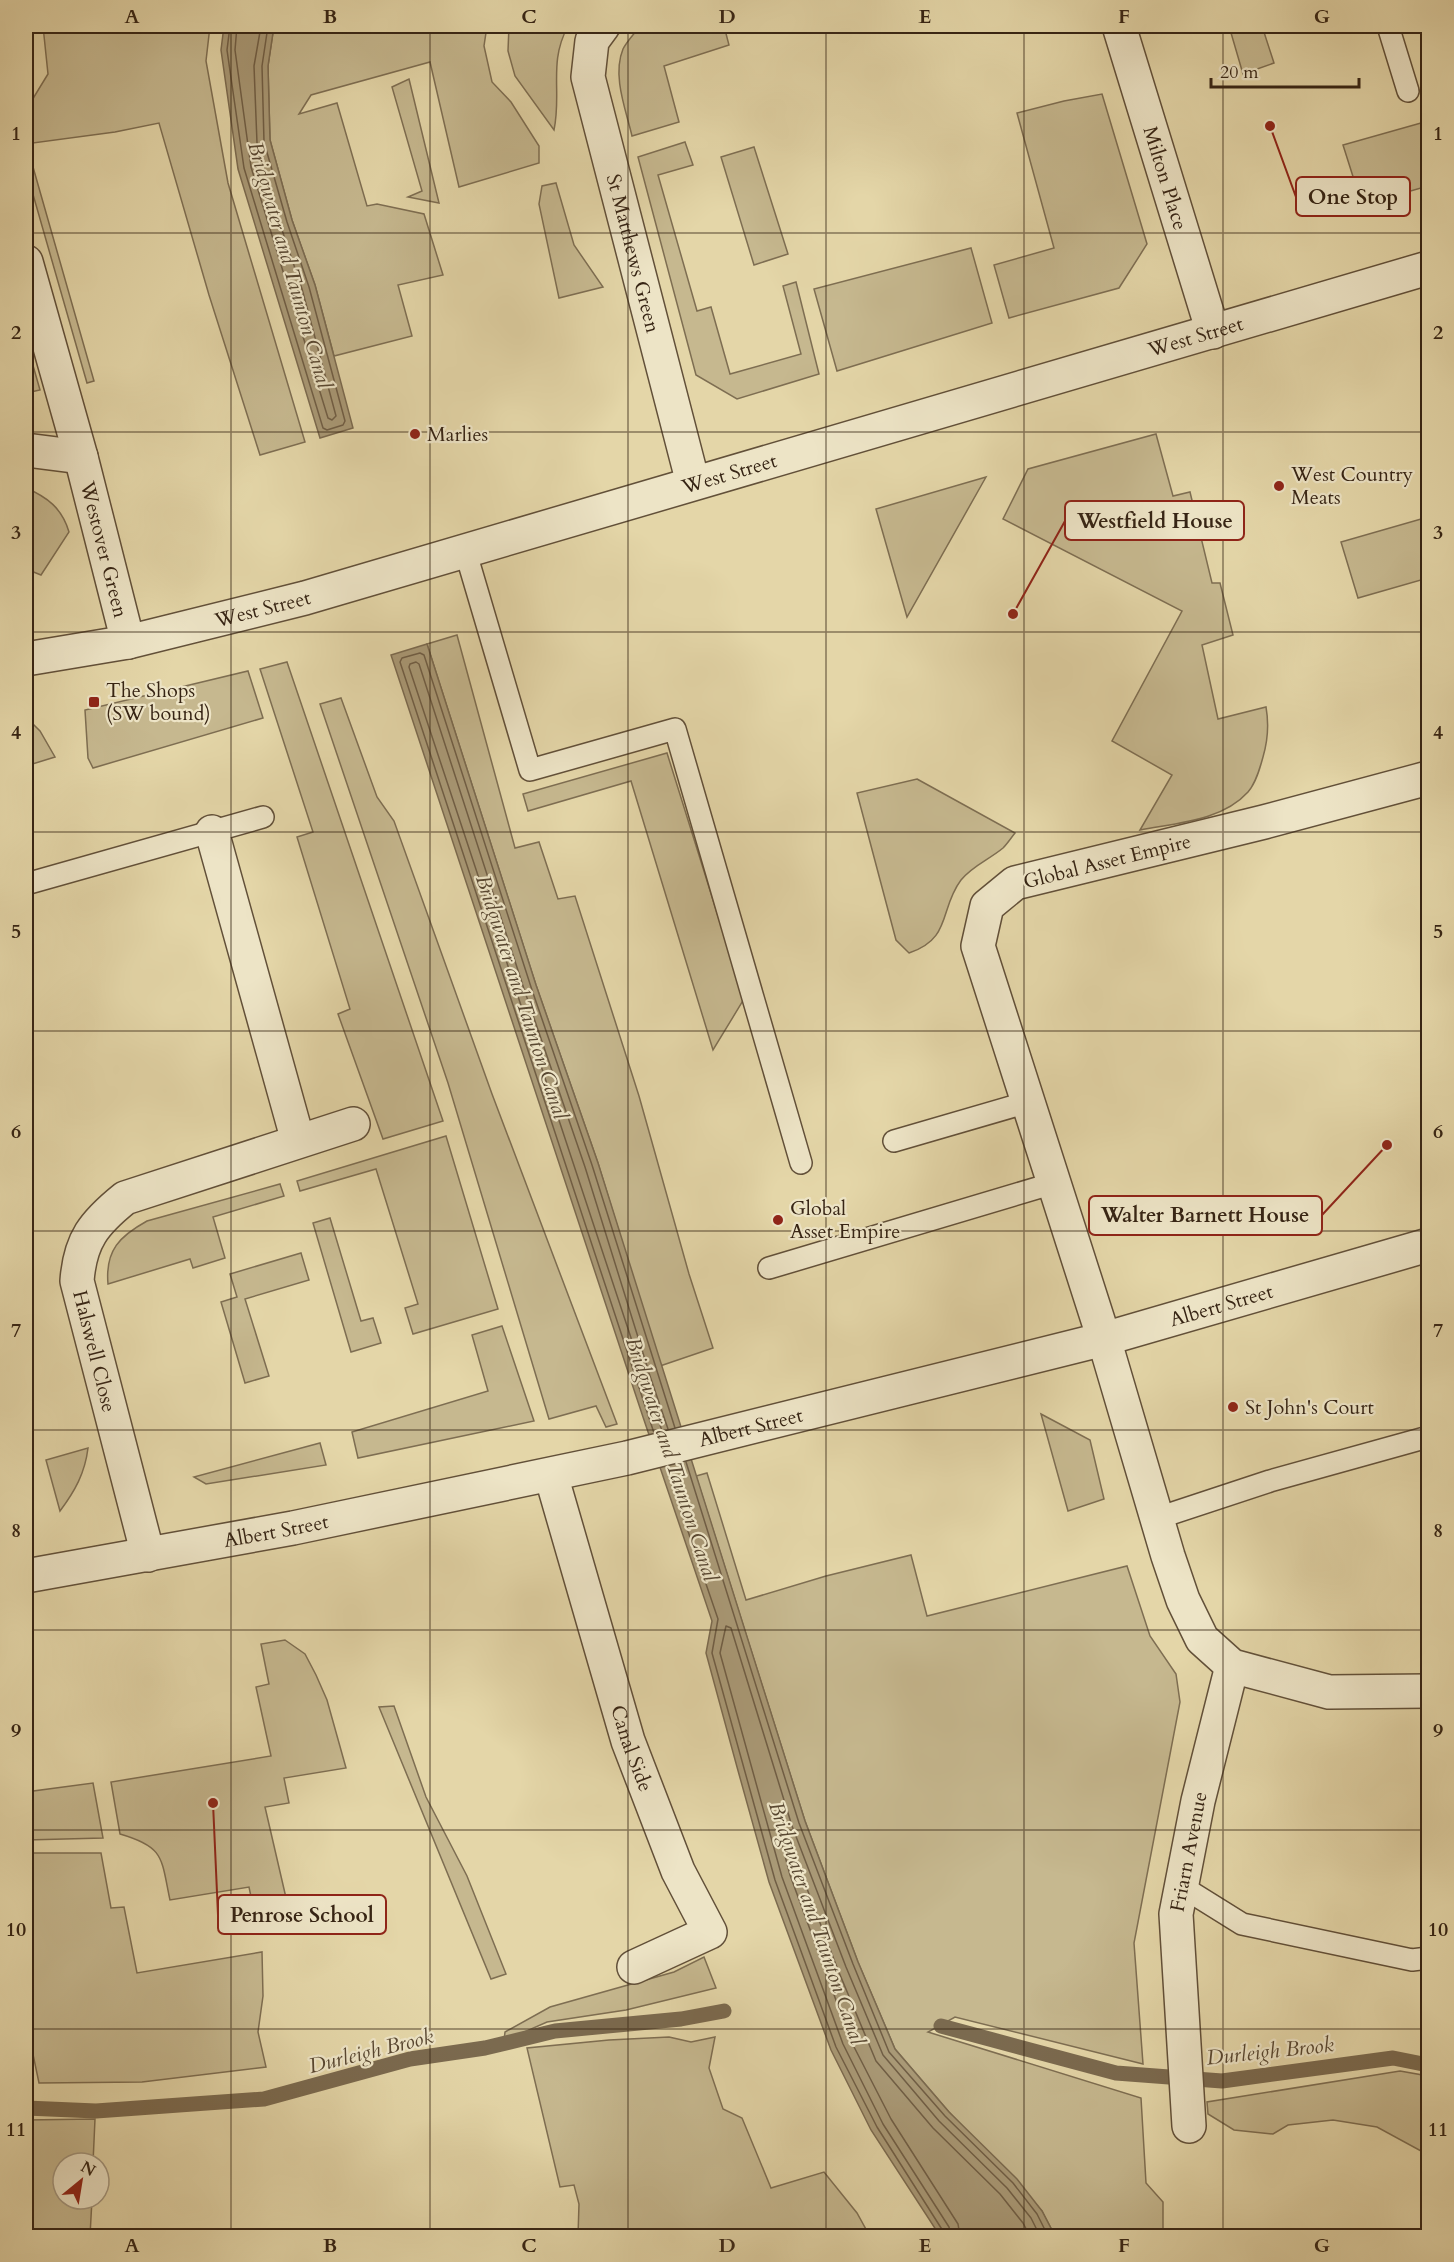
<svg xmlns="http://www.w3.org/2000/svg" width="1454" height="2262" font-family="Cardo,serif">
<style>
.green{fill:#c6b88f;stroke:#7e6e52;stroke-width:1.5}
.water{fill:#a99976;stroke:#7b6a4f;stroke-width:1.5}
.lines{fill:none;stroke-linecap:round;stroke-linejoin:round}
.shore{stroke:#705e45;stroke-width:1.5}
.stream{stroke:#7b6a4f;stroke-width:15}
.lane-casing{stroke:#625039;stroke-width:24}
.street-casing{stroke:#625039;stroke-width:36}
.lane{stroke:#ede4c6;stroke-width:21}
.street{stroke:#ede4c6;stroke-width:33}
.grid{fill:none;stroke:#362414;stroke-width:1.5;stroke-opacity:0.55}
.poi-dot{fill:#8f2418;stroke:#ede4c6;stroke-width:2}
.labels{text-anchor:middle;stroke-width:4.5;stroke-linejoin:round;paint-order:stroke}
.street-label{font-size:20px;fill:#362414;stroke:#ede4c6}
.poi-label{font-size:20px;fill:#362414;stroke:#ede4c6;text-anchor:start}
.water-label{font-size:21px;font-style:italic;fill:#584731;stroke:#ede4c6}
.leader{fill:none;stroke:#8f2418;stroke-width:2}
.callout-dot{fill:#8f2418;stroke:#ede4c6;stroke-width:2}
.callout{fill:#ede4c6;stroke:#8f2418;stroke-width:2}
.callout-label{font-size:21px;text-anchor:middle;font-weight:bold;fill:#362414}
.neatline{fill:none;stroke:#362414;stroke-width:2}
.grid-label{font-size:20px;text-anchor:middle;font-weight:bold;fill:#362414}
</style>
<rect width="100%" height="100%" fill="#e4d6a8"/>
<filter id="stains"><feTurbulence type="fractalNoise" baseFrequency=".00333" numOctaves="4"/><feColorMatrix values="0 0 0 0 .2 0 0 0 0 .09 0 0 0 0 .02 0 0 0 .5 -.17"/></filter>
<radialGradient id="worn" r=".72"><stop offset=".6" stop-color="#630" stop-opacity="0"/><stop offset="1" stop-color="#630" stop-opacity=".3"/></radialGradient>
<g class="green">
<polygon points="43,26 210,26 206,61 228,183 305,442 260,455 209,295 159,123 115,132 33,143 26,110 48,74"/>
<polygon points="274,26 487,26 484,46 492,82 511,102 539,146 539,163 459,187 430,62 311,95 299,114 337,103 367,206 377,204 424,214 443,275 398,285 412,336 334,356 315,285 292,220 270,140 268,66"/>
<path d="M 509,26 L 568,26 C 548,63 562,92 554,130 L 515,76 L 508,51 Z"/>
<path d="M 640,26 L 724,26 L 729,45 L 664,66 L 679,122 L 632,136 C 626,110 612,76 623,49 C 627,41 635,33 640,26 Z"/>
<polygon points="1229,26 1262,26 1274,63 1243,74"/>
<polygon points="409,79 439,203 408,197 422,191 392,87"/>
<polygon points="1102,94 1147,244 1119,288 1009,318 994,265 1054,248 1017,113 1064,101"/>
<polygon points="1428,121 1428,186 1362,205 1343,145"/>
<polygon points="685,142 693,165 658,175 697,311 711,307 730,374 801,354 783,286 796,282 819,374 737,399 696,375 638,157"/>
<polygon points="754,147 788,254 754,265 721,157"/>
<polygon points="33,167 94,381 87,383 26,170"/>
<polygon points="556,183 574,245 603,287 559,298 539,204 542,186"/>
<polygon points="971,248 992,323 837,371 814,289"/>
<polygon points="26,341 40,390 26,393"/>
<path d="M 1156,434 L 1173,496 L 1190,492 L 1212,583 L 1220,583 L 1233,635 L 1202,645 L 1218,719 L 1266,707 C 1269,724 1268,740 1263,757 C 1260,768 1256,783 1248,792 C 1222,821 1176,823 1140,830 L 1172,775 L 1112,741 L 1182,611 L 1003,519 L 1028,469 Z"/>
<polygon points="986,477 907,617 876,509"/>
<path d="M 26,488 C 47,497 62,508 69,532 L 41,575 L 26,569 Z"/>
<polygon points="1428,517 1428,578 1358,598 1341,542"/>
<polygon points="457,635 515,848 539,842 558,899 575,896 639,1096 689,1274 713,1348 660,1366 598,1163 536,985 427,644"/>
<polygon points="287,662 443,1121 383,1139 338,1014 350,1009 297,837 313,832 260,669"/>
<polygon points="248,671 263,718 93,768 88,758 85,710"/>
<polygon points="341,698 377,797 394,821 492,1094 617,1424 606,1427 596,1406 549,1419 448,1083 320,704"/>
<polygon points="33,724 40,731 55,757 26,766 26,725"/>
<polygon points="667,753 744,999 713,1050 631,781 528,811 523,794"/>
<path d="M 917,779 L 1015,833 C 1011,838 1007,844 1003,848 C 990,859 972,866 961,880 C 939,909 952,939 909,953 L 896,940 L 857,793 Z"/>
<polygon points="446,1136 498,1309 413,1334 405,1308 418,1304 376,1169 300,1191 297,1181"/>
<path d="M 280,1184 L 284,1196 L 213,1217 L 225,1258 L 193,1268 L 190,1259 L 108,1284 C 105,1250 120,1236 147,1221 Z"/>
<polygon points="330,1218 361,1321 373,1318 381,1343 351,1352 313,1223"/>
<polygon points="301,1253 309,1280 245,1299 269,1376 245,1383 221,1302 237,1297 230,1274"/>
<polygon points="502,1326 534,1421 358,1458 352,1432 488,1391 472,1335"/>
<polygon points="1041,1414 1090,1440 1104,1499 1068,1511"/>
<polygon points="320,1443 326,1465 206,1484 194,1477"/>
<path d="M 88,1448 C 85,1473 75,1491 60,1511 L 46,1460 Z"/>
<polygon points="707,1473 746,1600 826,1576 911,1555 927,1616 1127,1566 1150,1636 1176,1674 1180,1702 1134,1943 1143,2064 955,2017 928,2032 1141,2098 1146,2183 1163,2202 1163,2236 1055,2236 1042,2211 949,2112 895,2049 858,1962 805,1821 696,1476"/>
<path d="M 285,1640 L 305,1654 L 316,1675 L 327,1700 L 346,1768 L 284,1778 L 289,1803 L 265,1807 L 287,1902 L 254,1911 L 249,1887 L 170,1900 C 161,1858 165,1847 120,1834 L 111,1782 L 271,1756 L 256,1687 L 269,1684 L 261,1644 Z"/>
<polygon points="394,1706 426,1797 467,1876 506,1974 491,1979 379,1707"/>
<polygon points="93,1783 103,1838 26,1840 26,1792"/>
<polygon points="26,1853 101,1853 111,1908 124,1907 137,1973 262,1952 263,1996 258,2032 266,2067 142,2082 39,2083 26,2021 26,1920 31,1919 26,1893"/>
<polygon points="704,1957 716,1988 626,2010 547,2022 504,2041 505,2032 550,2007 674,1972"/>
<polygon points="669,2037 691,2042 715,2037 709,2068 723,2109 742,2118 771,2188 824,2172 857,2213 868,2233 866,2236 578,2236 579,2204 574,2185 560,2187 527,2048 609,2040"/>
<polygon points="1400,2071 1428,2076 1428,2141 1421,2151 1377,2127 1333,2120 1288,2125 1273,2134 1234,2130 1208,2114 1207,2102"/>
<polygon points="95,2119 93,2163 63,2163 63,2199 92,2199 90,2236 26,2236 26,2120"/>
</g>
<g class="water">
<polygon points="224,26 274,26 268,66 270,140 292,220 315,285 353,428 320,438 238,169 221,50"/>
<polygon points="427,644 536,985 598,1163 805,1821 858,1962 895,2049 949,2112 1017,2179 1042,2211 1055,2236 940,2236 871,2130 831,2050 769,1882 737,1767 706,1653 712,1621 643,1417 391,655"/>
</g>
<g class="lines">
<g class="shore">
<polyline points="230,26 227,50 244,168 323,428 327,430 343,425 345,421 309,287 287,222 264,142 262,66 268,26"/>
<polyline points="237,26 235,50 251,167 328,418 332,420 336,416 302,289 280,224 257,143 254,66 261,26"/>
<polygon points="416,662 419,664 524,989 585,1167 647,1366 645,1370 641,1368 409,667 410,664"/>
<polyline points="662,1431 643,1375 645,1371 649,1373 668,1429"/>
<polyline points="654,1433 400,662 402,658 420,653 424,655 531,987 592,1165 675,1428"/>
<polyline points="686,1462 799,1823 853,1964 889,2052 945,2116 1013,2183 1037,2214 1048,2236"/>
<polyline points="666,1467 718,1619 712,1653 775,1880 836,2047 877,2127 943,2231 944,2236"/>
<polyline points="951,2236 949,2227 883,2124 843,2044 782,1877 720,1653 726,1626 731,1628 792,1826 846,1967 883,2055 939,2121 1007,2188 1031,2218 1040,2236"/>
<polyline points="960,2236 958,2224 891,2119 851,2041 790,1875 779,1833 780,1830 785,1831 838,1970 876,2061 933,2128 1000,2194 1023,2223 1030,2236"/>
</g>
<g class="stream">
<polyline points="941,2026 1116,2073 1222,2081 1393,2058 1428,2065"/>
<polyline points="26,2108 96,2111 264,2099 410,2059 485,2048 555,2031 681,2019 724,2011"/>
</g>
<defs>
<g id="lane">
<polyline points="1388,26 1408,91"/>
<polyline points="465,550 530,770 675,729 801,1163"/>
<polyline points="26,884 263,817"/>
<polyline points="894,1141 1028,1102"/>
<polyline points="769,1268 1054,1183"/>
<polyline points="1158,1518 1270,1481 1428,1437"/>
<polyline points="1181,1886 1242,1924 1412,1960 1428,1958"/>
</g>
<g id="street">
<path id="s1" d="M 603,26 L 592,41 L 588,77 L 693,483"/>
<path id="s2" d="M 1119,26 L 1213,332"/>
<path id="s3" d="M 26,262 L 81,457 L 128,642"/>
<polyline points="26,450 81,457"/>
<path id="s4" d="M 26,659 L 128,642 L 305,598 L 1428,268"/>
<polyline points="1428,778 1264,822 1015,883 987,906 978,946 1104,1339 1168,1556 1183,1600 1202,1639 1232,1666 1329,1692 1428,1691"/>
<polyline points="212,832 298,1141"/>
<path id="s5" d="M 551,1475 L 628,1741 L 678,1871 L 710,1932 L 634,1967"/>
<path d="M 148,1555 L 77,1281 C 80,1240 94,1223 125,1198 L 353,1124"/>
<path id="s6" d="M 26,1576 L 293,1528 L 627,1458 L 1104,1339 L 1428,1245"/>
<path id="s7" d="M 1189,2126 L 1176,1914 L 1198,1801 L 1232,1666"/>
</g>
</defs>
<use href="#lane" class="lane-casing"/>
<use href="#street" class="street-casing"/>
<use href="#lane" class="lane"/>
<use href="#street" class="street"/>
</g>
<path class="grid" d="M 231,26 L 231,2236M 430,26 L 430,2236M 628,26 L 628,2236M 826,26 L 826,2236M 1024,26 L 1024,2236M 1223,26 L 1223,2236M 26,233 L 1428,233M 26,432 L 1428,432M 26,632 L 1428,632M 26,832 L 1428,832M 26,1031 L 1428,1031M 26,1231 L 1428,1231M 26,1430 L 1428,1430M 26,1630 L 1428,1630M 26,1830 L 1428,1830M 26,2029 L 1428,2029"/>
<g class="poi-dot">
<circle cx="415" cy="434" r="6"/>
<circle cx="1279" cy="486" r="6"/>
<rect x="88" y="696" width="12" height="12" rx="3"/>
<circle cx="778" cy="1220" r="6"/>
<circle cx="1233" cy="1407" r="6"/>
</g>
<g class="labels">
<g class="street-label">
<text dy="7" stroke="none"><textPath href="#s2" startOffset="159">Milton Place</textPath></text>
<text dy="7" stroke="none"><textPath href="#s1" startOffset="237">St Matthews Green</textPath></text>
<text dy="7" stroke="none"><textPath href="#s4" startOffset="1214">West Street</textPath></text>
<text dy="7" stroke="none"><textPath href="#s4" startOffset="728">West Street</textPath></text>
<text dy="7" stroke="none"><textPath href="#s3" startOffset="298">Westover Green</textPath></text>
<text dy="7" stroke="none"><textPath href="#s4" startOffset="242">West Street</textPath></text>
<text transform="translate(1107 861) rotate(-14)" y="7">Global Asset Empire</text>
<text dy="7" stroke="none"><textPath href="#s6" startOffset="1226">Albert Street</textPath></text>
<text transform="translate(95 1351) rotate(76)" y="7">Halswell Close</text>
<text dy="7" stroke="none"><textPath href="#s6" startOffset="740">Albert Street</textPath></text>
<text dy="7" stroke="none"><textPath href="#s6" startOffset="254">Albert Street</textPath></text>
<text dy="7" stroke="none"><textPath href="#s5" startOffset="285">Canal Side</textPath></text>
<text dy="7" stroke="none"><textPath href="#s7" startOffset="276">Friarn Avenue</textPath></text>
</g>
<g class="poi-label">
<text x="427" y="441">Marlies</text>
<text x="1291" y="481">West Country<tspan x="1291" dy="23">Meats</tspan></text>
<text x="106" y="697">The Shops<tspan x="106" dy="23">(SW bound)</tspan></text>
<text x="790" y="1215">Global<tspan x="790" dy="23">Asset Empire</tspan></text>
<text x="1245" y="1414">St John's Court</text>
</g>
<g class="water-label">
<text transform="translate(290 265) rotate(74)" y="7">Bridgwater and Taunton Canal</text>
<text transform="translate(522 997) rotate(72)" y="7">Bridgwater and Taunton Canal</text>
<text transform="translate(672 1459) rotate(72)" y="7">Bridgwater and Taunton Canal</text>
<text transform="translate(817 1923) rotate(71)" y="7">Bridgwater and Taunton Canal</text>
<text transform="translate(371 2051) rotate(-14)" y="7">Durleigh Brook</text>
<text transform="translate(1270 2051) rotate(-6)" y="7">Durleigh Brook</text>
</g>
</g>
<path class="leader" d="M1270 126L1296 197M1013 614L1065 521M1387 1145L1322 1215M213 1803L218 1915"/>
<g class="callout-dot">
<circle cx="1270" cy="126" r="6"/>
<circle cx="1013" cy="614" r="6"/>
<circle cx="1387" cy="1145" r="6"/>
<circle cx="213" cy="1803" r="6"/>
</g>
<g class="callout">
<rect x="1296" y="177" width="114" height="39" rx="6"/>
<rect x="1065" y="501" width="179" height="39" rx="6"/>
<rect x="1089" y="1196" width="233" height="39" rx="6"/>
<rect x="218" y="1895" width="168" height="39" rx="6"/>
</g>
<g class="callout-label">
<text x="1353" y="204">One Stop</text>
<text x="1155" y="528">Westfield House</text>
<text x="1205" y="1222">Walter Barnett House</text>
<text x="302" y="1922">Penrose School</text>
</g>
<rect width="1454" height="2262" fill="none" stroke="#e4d6a8" stroke-width="66"/>
<g transform="translate(81 2181) rotate(30)"><circle r="28" fill="#ede4c6" stroke="#a4977f" stroke-width="1.5"/>
<path d="M0-4.5L10 22L0 15L-10 22Z" fill="#8f2418"/>
<text y="-9" font-size="16" font-weight="bold" text-anchor="middle" fill="#362414">N</text>
</g>
<path d="M1211 78v9h148v-9" fill="none" stroke="#362414" stroke-width="3"/>
<text x="1220" y="78" font-size="18" fill="#362414" stroke="#ede4c6" stroke-width="4.5" paint-order="stroke">20 m</text>
<rect x="33" y="33" width="1388" height="2196" class="neatline"/>
<g class="grid-label">
<text x="132" y="23">A</text>
<text x="330" y="23">B</text>
<text x="529" y="23">C</text>
<text x="727" y="23">D</text>
<text x="925" y="23">E</text>
<text x="1124" y="23">F</text>
<text x="1322" y="23">G</text>
<text x="16" y="140">1</text>
<text x="1438" y="140">1</text>
<text x="16" y="339">2</text>
<text x="1438" y="339">2</text>
<text x="16" y="539">3</text>
<text x="1438" y="539">3</text>
<text x="16" y="739">4</text>
<text x="1438" y="739">4</text>
<text x="16" y="938">5</text>
<text x="1438" y="938">5</text>
<text x="16" y="1138">6</text>
<text x="1438" y="1138">6</text>
<text x="16" y="1337">7</text>
<text x="1438" y="1337">7</text>
<text x="16" y="1537">8</text>
<text x="1438" y="1537">8</text>
<text x="16" y="1737">9</text>
<text x="1438" y="1737">9</text>
<text x="16" y="1936">10</text>
<text x="1438" y="1936">10</text>
<text x="16" y="2136">11</text>
<text x="1438" y="2136">11</text>
<text x="132" y="2252">A</text>
<text x="330" y="2252">B</text>
<text x="529" y="2252">C</text>
<text x="727" y="2252">D</text>
<text x="925" y="2252">E</text>
<text x="1124" y="2252">F</text>
<text x="1322" y="2252">G</text>
</g>
<rect width="100%" height="100%" filter="url(#stains)"/>
<rect width="100%" height="100%" fill="url(#worn)"/>
</svg>
